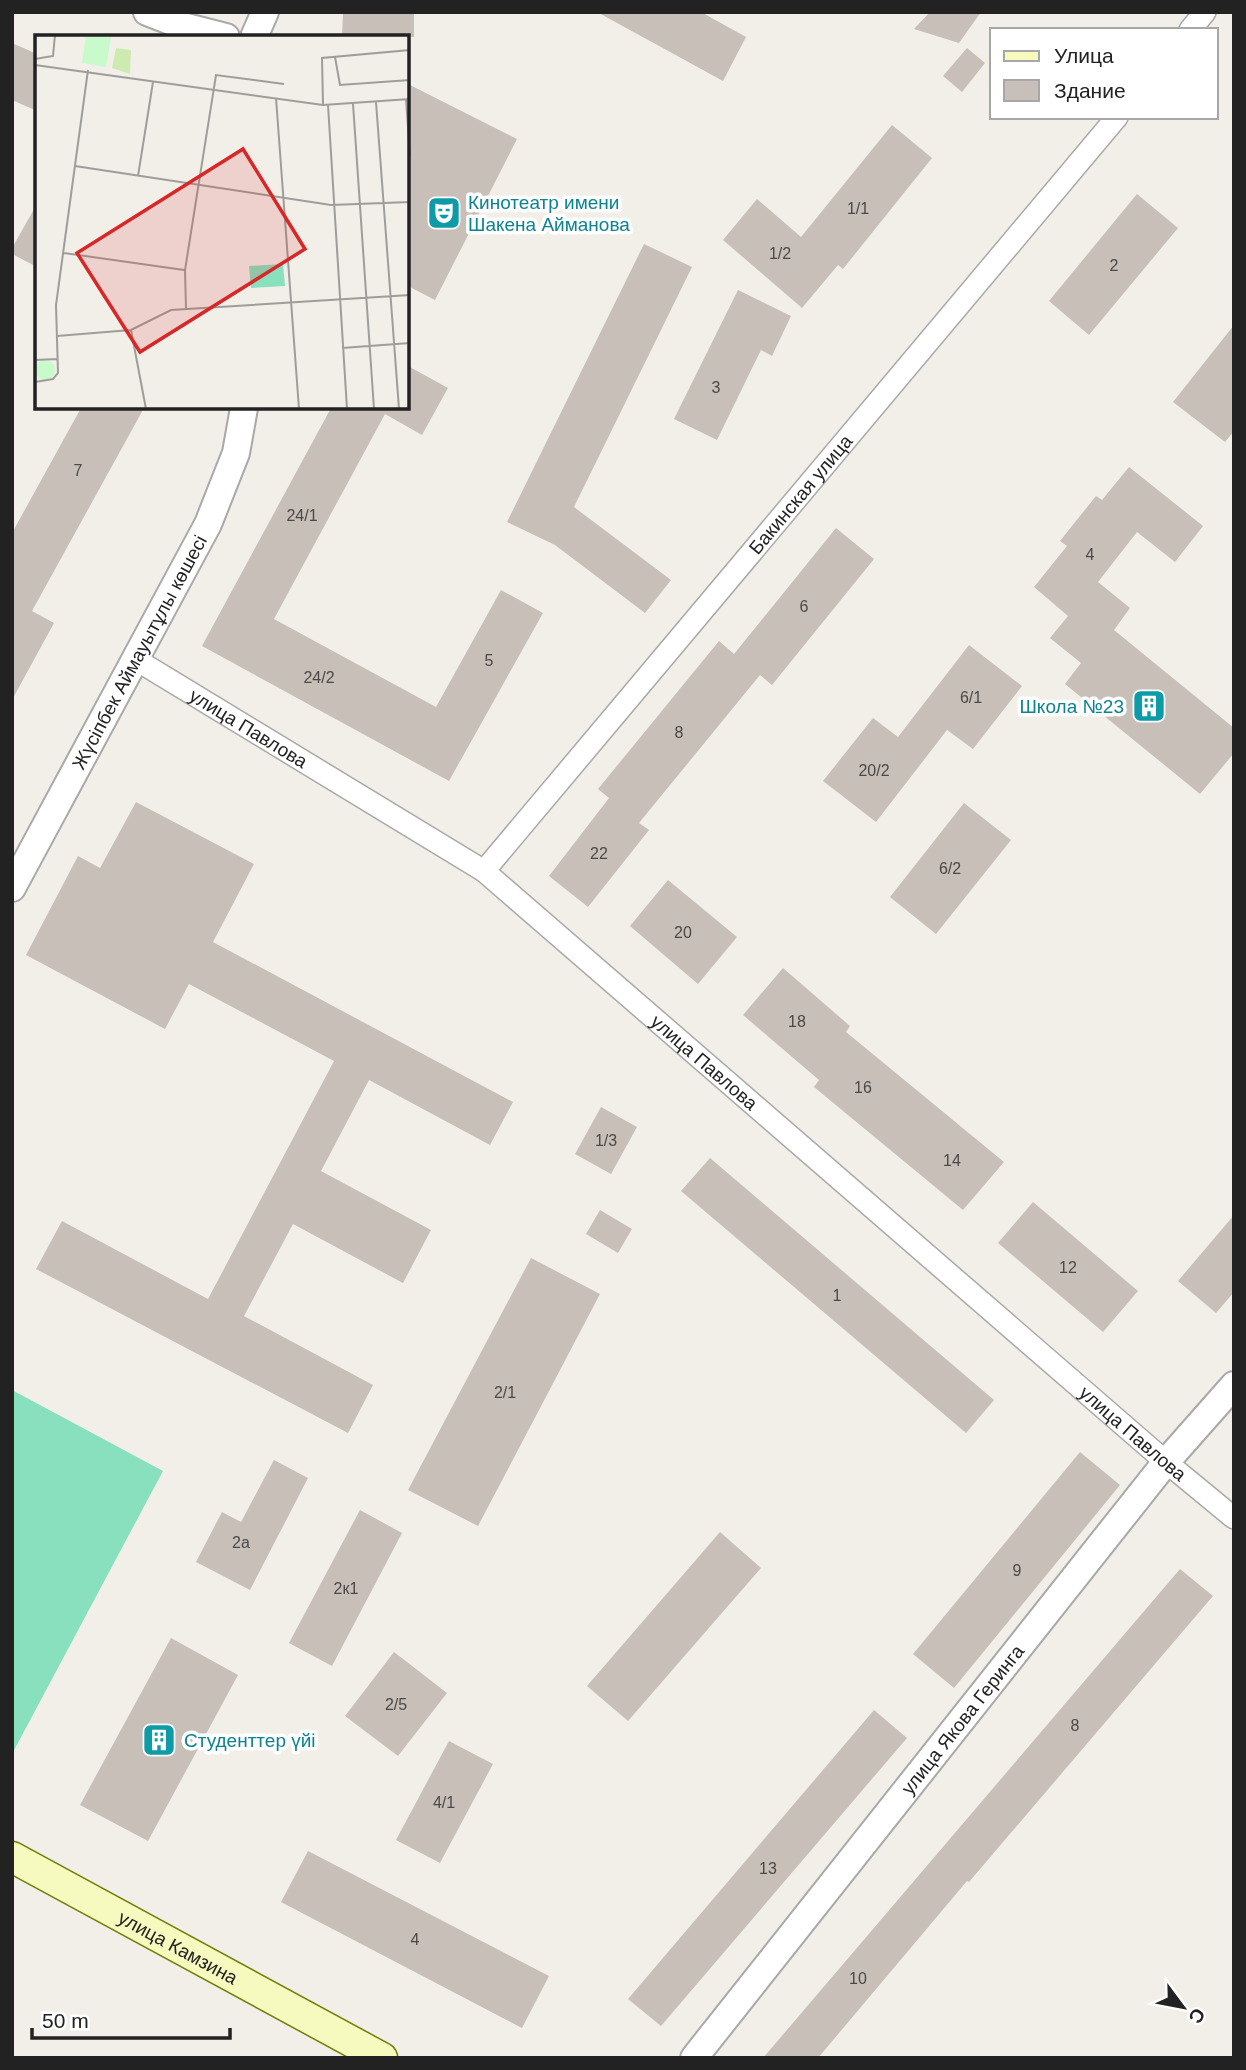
<svg xmlns="http://www.w3.org/2000/svg" width="1246" height="2070" font-family="Arial,sans-serif">
<style>
.pitch{fill:#88e0be}
.building{fill:#c7bfb8}
.lines{fill:none;stroke-linecap:round;stroke-linejoin:round}
.minor-casing{stroke:#a9a9a9;stroke-width:24}
.tertiary-casing{stroke:#a9a9a9;stroke-width:30}
.secondary-casing{stroke:#707d05;stroke-width:33}
.minor{stroke:#fff;stroke-width:21}
.tertiary{stroke:#fff;stroke-width:26}
.secondary{stroke:#f7fabf;stroke-width:30}
.labels{text-anchor:middle;stroke-width:7;stroke-linejoin:round;paint-order:stroke}
.number-label{font-size:16px;fill:#4b4948}
.culture-label{font-size:19px;fill:#0d838f;stroke:#fff;text-anchor:start}
.street-label{font-size:19px;fill:#222;stroke:#fff}
.inset-road{fill:none;stroke:#9f9d99;stroke-width:2}
.view{fill:#d62828;fill-opacity:0.15;stroke:#d62828;stroke-width:3.5}
.inset-edge{fill:none;stroke:#222;stroke-width:3.5}
</style>
<rect width="100%" height="100%" fill="#f2efe9"/>
<polygon class="pitch" points="12,1390 163,1471 12,1754"/>
<g class="building">
<polygon points="343,12 414,12 414,37 342,37"/>
<polygon points="597,12 701,12 746,37 723,81"/>
<polygon points="930,12 981,12 959,43 914,29"/>
<polygon points="12,43 37,54 37,111 12,100"/>
<polygon points="967,48 985,63 962,92 943,76"/>
<polygon points="408,84 517,139 435,300 408,286"/>
<polygon points="892,125 932,158 843,269 838,265 802,308 723,240 757,199 801,237"/>
<polygon points="1137,194 1178,228 1089,335 1049,301"/>
<polygon points="37,204 37,267 12,254 12,248"/>
<polygon points="644,244 692,267 574,507 671,580 645,613 555,545 507,522"/>
<polygon points="738,290 791,316 772,356 761,350 717,440 674,419"/>
<polygon points="1234,325 1234,431 1225,442 1173,402"/>
<polygon points="408,366 448,388 422,435 385,414 274,619 436,707 501,590 543,613 449,781 202,646 331,408 408,408"/>
<polygon points="81,408 144,408 32,611 54,623 12,700 12,533"/>
<polygon points="1129,467 1203,526 1175,562 1137,532 1098,582 1130,608 1114,630 1234,728 1234,753 1200,794 1065,684 1081,663 1050,638 1068,616 1034,587 1067,546 1060,541 1096,496 1102,500"/>
<polygon points="836,528 874,559 772,685 760,675 639,823 649,830 588,907 549,876 609,798 598,789 719,641 734,654"/>
<polygon points="969,645 1022,686 973,749 947,730 876,822 823,781 873,718 898,737"/>
<polygon points="136,802 254,864 213,942 513,1102 490,1145 369,1080 321,1171 431,1230 403,1283 293,1224 244,1316 373,1385 348,1433 36,1269 62,1221 208,1299 334,1061 189,984 165,1029 26,955 78,856 100,868"/>
<polygon points="964,803 1011,840 936,934 890,897"/>
<polygon points="668,880 737,937 698,984 630,926"/>
<polygon points="783,968 850,1026 846,1032 1004,1162 963,1210 814,1087 819,1080 743,1015"/>
<polygon points="601,1107 637,1127 611,1174 575,1154"/>
<polygon points="710,1158 994,1400 966,1433 681,1191"/>
<polygon points="1033,1202 1138,1291 1103,1332 998,1243"/>
<polygon points="600,1210 632,1229 618,1253 586,1234"/>
<polygon points="1234,1215 1234,1292 1216,1313 1178,1281"/>
<polygon points="531,1258 600,1294 478,1526 408,1490"/>
<polygon points="1080,1452 1120,1485 954,1688 913,1654"/>
<polygon points="274,1460 308,1478 250,1590 196,1562 222,1512 241,1522"/>
<polygon points="360,1510 402,1533 332,1666 289,1643"/>
<polygon points="720,1532 761,1568 628,1721 587,1686"/>
<polygon points="1180,1569 1213,1596 969,1882 967,1881 818,2058 763,2058"/>
<polygon points="171,1638 238,1675 148,1841 80,1805"/>
<polygon points="394,1652 447,1693 398,1756 345,1716"/>
<polygon points="874,1710 907,1738 661,2026 628,1999"/>
<polygon points="449,1741 493,1764 440,1863 396,1840"/>
<polygon points="308,1851 549,1976 522,2028 281,1902"/>
</g>
<g class="lines">
<defs>
<g id="minor">
<polyline points="1190,30 1205,12"/>
<path id="s1" d="M 135,659 L 484,871 L 1166,1462 L 1234,1518"/>
<path id="s2" d="M 484,871 L 1117,117"/>
</g>
<g id="tertiary">
<polyline points="147,12 183,26 226,37"/>
<polyline points="254,37 265,12"/>
<path id="s3" d="M 12,888 L 208,524 L 236,453 L 244,408"/>
<path id="s4" d="M 694,2058 L 1166,1462 L 1234,1385"/>
</g>
<g id="secondary">
<path id="s5" d="M 12,1857 L 382,2058"/>
</g>
</defs>
<use href="#minor" class="minor-casing"/>
<use href="#tertiary" class="tertiary-casing"/>
<use href="#secondary" class="secondary-casing"/>
<use href="#minor" class="minor"/>
<use href="#tertiary" class="tertiary"/>
<use href="#secondary" class="secondary"/>
</g>
<defs>
<symbol id="theatre-square" viewBox="-11 -11 22 22"><rect x="-9" y="-9" width="18" height="18" rx="4" fill="#0f9aa8" stroke="#fff"/><path d="M-5-5.5Q0-4 5-5.5V0Q5 5 0 6Q-5 5-5 0ZM-3.3-2.5H-1v1.5H-3.3ZM1-2.5H3.3v1.5H1ZM-2.8 1Q0 5.5 2.8 1Z" fill="#fff"/></symbol>
<symbol id="building-square" viewBox="-11 -11 22 22"><rect x="-9" y="-9" width="18" height="18" rx="4" fill="#0f9aa8" stroke="#fff"/><path d="M-4-6H4V6H1V3H-1V6H-4ZM-2.5-4.3h1.7v1.8h-1.7ZM.8-4.3h1.7v1.8H.8ZM-2.5-1h1.7V.8h-1.7ZM.8-1h1.7V.8H.8Z" fill="#fff"/></symbol>
</defs>
<g fill-rule="evenodd">
<use href="#theatre-square" x="425" y="194" width="38" height="38"/>
<use href="#building-square" x="1130" y="687" width="38" height="38"/>
<use href="#building-square" x="140" y="1721" width="38" height="38"/>
</g>
<g class="labels">
<g class="number-label">
<text x="858" y="214">1/1</text>
<text x="780" y="259">1/2</text>
<text x="1114" y="271">2</text>
<text x="716" y="393">3</text>
<text x="78" y="476">7</text>
<text x="302" y="521">24/1</text>
<text x="1090" y="560">4</text>
<text x="804" y="612">6</text>
<text x="489" y="666">5</text>
<text x="319" y="683">24/2</text>
<text x="971" y="703">6/1</text>
<text x="679" y="738">8</text>
<text x="874" y="776">20/2</text>
<text x="599" y="859">22</text>
<text x="950" y="874">6/2</text>
<text x="683" y="938">20</text>
<text x="797" y="1027">18</text>
<text x="863" y="1093">16</text>
<text x="606" y="1146">1/3</text>
<text x="952" y="1166">14</text>
<text x="1068" y="1273">12</text>
<text x="837" y="1301">1</text>
<text x="505" y="1398">2/1</text>
<text x="241" y="1548">2а</text>
<text x="1017" y="1576">9</text>
<text x="346" y="1594">2к1</text>
<text x="396" y="1710">2/5</text>
<text x="1075" y="1731">8</text>
<text x="444" y="1808">4/1</text>
<text x="768" y="1874">13</text>
<text x="415" y="1945">4</text>
<text x="858" y="1984">10</text>
</g>
<g class="culture-label">
<text x="468" y="209">Кинотеатр имени<tspan x="468" dy="22">Шакена Айманова</tspan></text>
<text x="1124" y="713" text-anchor="end">Школа №23</text>
<text x="184" y="1747">Студенттер үйі</text>
</g>
<g class="street-label">
<text dy="7" stroke="none"><textPath href="#s2" startOffset="492">Бакинская улица</textPath></text>
<text dy="7" stroke="none"><textPath href="#s3" startOffset="268">Жүсіпбек Аймауытұлы көшесі</textPath></text>
<text dy="7" stroke="none"><textPath href="#s1" startOffset="133">улица Павлова</textPath></text>
<text dy="7" stroke="none"><textPath href="#s1" startOffset="700">улица Павлова</textPath></text>
<text dy="7" stroke="none"><textPath href="#s1" startOffset="1267">улица Павлова</textPath></text>
<text dy="7" stroke="none"><textPath href="#s4" startOffset="432">улица Якова Геринга</textPath></text>
<text dy="7" stroke="none"><textPath href="#s5" startOffset="189">улица Камзина</textPath></text>
</g>
</g>
<g transform="translate(35 35)">
<rect width="374" height="374" fill="#f2efe9"/>
<path d="M 81,13 L 96,15 L 95,39 L 77,33 Z" fill="#cdebb0"/>
<path d="M 51,0 L 76,2 L 71,32 L 47,28 ZM0 335a10 10 0 1 1 20 0a10 10 0 1 1-20 0Z" fill="#c8facc"/>
<path d="M 248,229 L 250,251 L 216,253 L 214,231 Z" fill="#88e0be"/>
<path class="inset-road" d="M 300,22 L 305,50 L 375,45M 0,24 L 18,21 L 20,0M 0,30 L 288,70 L 375,64M 241,63 L 264,374M 371,64 L 375,121M 341,67 L 364,374M 288,69 L 287,23 L 375,15M 318,69 L 339,374M 293,70 L 312,374M 40,131 L 296,170 L 375,167M 103,141 L 118,47M 29,218 L 149,235M 151,274 L 150,235 L 181,40 L 249,49M 96,295 L 111,374M 22,301 L 96,295 L 136,275 L 375,260M 307,313 L 375,308M 0,325 L 22,324M 0,347 L 18,344 L 23,338 L 21,270 L 53,35"/>
<path class="view" d="M 208,114 L 270,214 L 105,317 L 42,218 Z"/>
<rect width="374" height="374" class="inset-edge"/>
</g>
<rect width="1246" height="2070" fill="none" stroke="#222222" stroke-width="28"/>
<rect x="990" y="28" width="228" height="91" fill="#ffffff" stroke="#a7a7a7" stroke-width="2"/>
<rect x="1004" y="51" width="35" height="10" fill="#f7fabf" stroke="#a7a7a7" stroke-width="2"/>
<text x="1054" y="63" font-size="21" fill="#222222">Улица</text>
<rect x="1004" y="80" width="35" height="21" fill="#c7bfb8" stroke="#a7a7a7" stroke-width="2"/>
<text x="1054" y="98" font-size="21" fill="#222222">Здание</text>
<g transform="translate(1183 2007) rotate(122)" stroke="#ffffff" stroke-width="5" paint-order="stroke">
<path d="M0-5L12 26L0 18L-12 26Z" fill="#222222"/>
<text y="-10" font-size="19" font-weight="bold" text-anchor="middle" fill="#222222">С</text>
</g>
<path d="M32 2028v10h198v-10" fill="none" stroke="#222222" stroke-width="3.5"/>
<text x="42" y="2028" font-size="21" fill="#222222" stroke="#ffffff" stroke-width="5" paint-order="stroke">50 m</text>
</svg>
